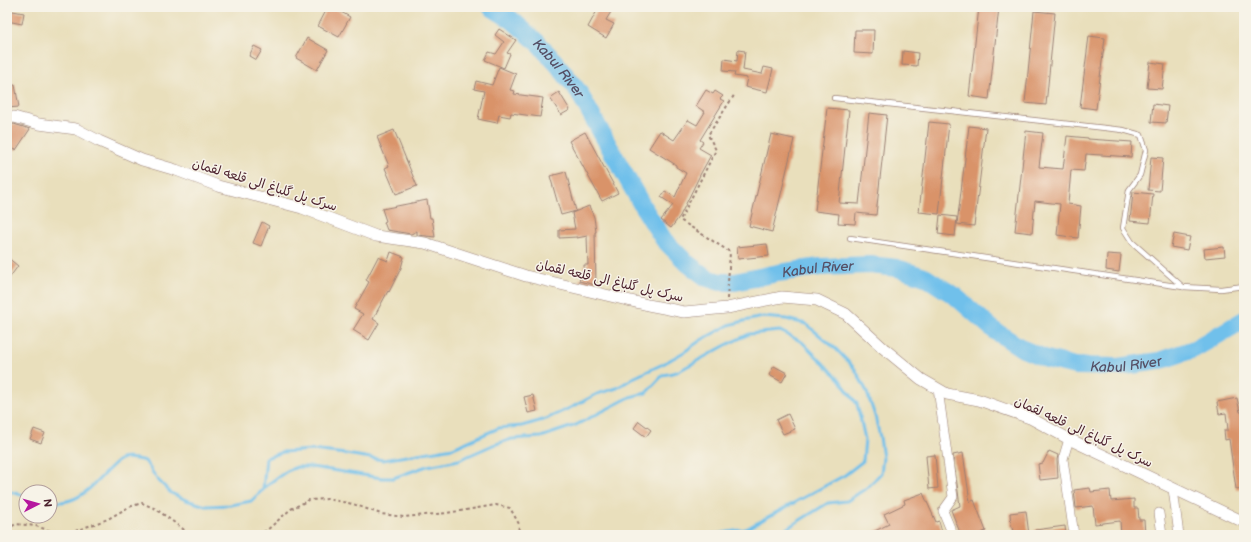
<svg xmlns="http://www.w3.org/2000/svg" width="1251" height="542" font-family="'Balsamiq Sans','Playpen Sans Arabic',sans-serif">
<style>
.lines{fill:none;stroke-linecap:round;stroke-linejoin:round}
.stream{stroke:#70c0eb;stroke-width:3}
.river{stroke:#70c0eb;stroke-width:18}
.building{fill:#d99369}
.service-casing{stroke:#9a7f74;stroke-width:6}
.minor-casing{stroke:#9a7f74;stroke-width:10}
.tertiary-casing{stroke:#9a7f74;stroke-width:12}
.path{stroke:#9a7f74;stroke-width:2;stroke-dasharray:3 3;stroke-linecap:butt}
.service{stroke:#fff;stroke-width:4.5}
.minor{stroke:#fff;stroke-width:9}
.tertiary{stroke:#fff;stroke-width:11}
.labels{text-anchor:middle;stroke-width:3;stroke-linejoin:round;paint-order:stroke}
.street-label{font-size:13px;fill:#4a1f2b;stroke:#f7f3e8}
.water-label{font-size:14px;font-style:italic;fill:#554f65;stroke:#f7f3e8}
</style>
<rect width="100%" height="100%" fill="#f7f3e8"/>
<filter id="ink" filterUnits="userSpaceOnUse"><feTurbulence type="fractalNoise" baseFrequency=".025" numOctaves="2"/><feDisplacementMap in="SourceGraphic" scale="8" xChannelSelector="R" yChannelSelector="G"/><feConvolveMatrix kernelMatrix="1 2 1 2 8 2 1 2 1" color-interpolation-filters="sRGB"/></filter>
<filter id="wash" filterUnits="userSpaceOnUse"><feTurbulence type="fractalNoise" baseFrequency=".012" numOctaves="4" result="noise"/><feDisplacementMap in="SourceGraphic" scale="16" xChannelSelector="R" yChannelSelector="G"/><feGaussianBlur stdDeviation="0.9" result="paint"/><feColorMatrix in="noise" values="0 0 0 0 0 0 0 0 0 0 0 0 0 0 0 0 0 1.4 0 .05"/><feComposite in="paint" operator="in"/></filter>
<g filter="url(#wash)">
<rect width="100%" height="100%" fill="#e9dfbc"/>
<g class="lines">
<g class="stream">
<polyline points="263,490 266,458 283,452 312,450 346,454 383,460 453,448 499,428 522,426 546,419 574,406 597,394 617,388 635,377 663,364 684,352 701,340 729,325 744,321 763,317 786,319 806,324 836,349 855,369 866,390 875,416 880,437 883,458 881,473 868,487 847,501 828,503 776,535"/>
<polyline points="7,494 11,492 26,496"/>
<path d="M 50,501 C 77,507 92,486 109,469 C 112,466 117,461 121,459 C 129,457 137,459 145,461 L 157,479 L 171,493 L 186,500 L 206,506 L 231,505 L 251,501 L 271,482 L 287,471 L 297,467 L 311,467 L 382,478 L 393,478 L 427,466 L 459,460 L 493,445 L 512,439 L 541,437 L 576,425 L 630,397 L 646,393 L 663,375 L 677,372 L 726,345 L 749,334 L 780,331 L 802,342 L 839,379 L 857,404 L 865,439 L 863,461 L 845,475 L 746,529 L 718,534 L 702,535"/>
</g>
<path class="river" id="s1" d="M 491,7 L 512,20 L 537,42 L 557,64 L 578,91 L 643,207 L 664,240 L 687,263 L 707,278 L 720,282 L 735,282 L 778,273 L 820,267 L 870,265 L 897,268 L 925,277 L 955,296 L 995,331 L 1023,349 L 1047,359 L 1075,366 L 1118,367 L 1159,361 L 1194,349 L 1244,320"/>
</g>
<g id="blocks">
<g class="building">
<polygon points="328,7 332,7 350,17 339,37 318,26"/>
<polygon points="599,7 614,7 606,20 614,24 606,38 588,27"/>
<polygon points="979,7 999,7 989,99 969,96"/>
<polygon points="7,10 24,13 22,24 7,21"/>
<polygon points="1034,11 1055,13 1046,105 1025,103"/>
<polygon points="499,29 516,40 507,53 510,54 504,68 485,60 489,52 496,54 504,42 495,35"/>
<polygon points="855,30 874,30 873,54 854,53"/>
<polygon points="1089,36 1105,38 1096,109 1080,107"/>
<polygon points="307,38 328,50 317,70 296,58"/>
<polygon points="254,46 262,50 256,60 249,56"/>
<polygon points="738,50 745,51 743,70 762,74 764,67 773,69 767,92 745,87 747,78 734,76 735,72 723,71 724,59 737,61"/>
<polygon points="903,51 918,53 917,66 902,65"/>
<polygon points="1150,62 1165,64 1162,89 1147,88"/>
<polygon points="499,67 516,74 510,90 515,91 514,94 543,98 540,117 511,113 510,117 499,115 497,123 478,119 484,91 474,89 476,81 492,85"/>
<polygon points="15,85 19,107 7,108 7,86"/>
<polygon points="706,90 713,94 715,91 723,96 720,99 724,101 700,140 703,142 699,148 711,155 701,173 680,216 671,228 661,220 673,205 661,197 665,191 675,197 686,173 676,167 676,165 649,148 660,131 674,140 688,120 697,125 705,112 696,106"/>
<polygon points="559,92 570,110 561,115 550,98"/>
<polygon points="1153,104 1168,106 1166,123 1151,122"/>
<polygon points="827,108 849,110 839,203 859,204 869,113 887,115 876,215 856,213 855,224 838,223 839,214 815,211"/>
<polygon points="929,122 949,124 939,214 919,212"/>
<polygon points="14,124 30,129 16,150 14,149 7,156 7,125"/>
<polygon points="969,126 986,128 974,226 957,224"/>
<polygon points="394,130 417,186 396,194 385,168 389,166 377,137"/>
<polygon points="1026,131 1043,133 1039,167 1063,169 1067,136 1088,138 1088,139 1132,142 1131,157 1086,154 1084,171 1071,170 1068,204 1081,206 1078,238 1057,235 1060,204 1035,201 1032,233 1015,231"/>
<polygon points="585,132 618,193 602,201 569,141"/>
<polygon points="771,134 794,139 772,232 749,226"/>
<polygon points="1151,157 1163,158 1160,191 1148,190"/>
<polygon points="566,172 576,211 561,215 550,176"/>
<polygon points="1133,192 1153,194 1150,223 1130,221"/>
<polygon points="427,200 430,218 432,218 435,237 417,235 417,231 411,234 387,230 384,222 386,221 382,209"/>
<polygon points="589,206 594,217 596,232 595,232 596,285 579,281 580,278 584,279 584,265 588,265 587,236 577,238 577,237 559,238 559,230 575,229 572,213"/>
<polygon points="940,215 957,217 955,236 938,234"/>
<polygon points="262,222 269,226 261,246 253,243"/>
<polygon points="1174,234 1190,237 1187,250 1171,247"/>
<polygon points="767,244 769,256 738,259 737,247"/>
<polygon points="1224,247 1225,256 1205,258 1204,249"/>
<polygon points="391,252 404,257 401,268 389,292 388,291 373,319 379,323 369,340 353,330 363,314 354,309 369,282 366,280 378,257 388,261"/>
<polygon points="1107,254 1121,255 1119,272 1106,270"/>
<polygon points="7,257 18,266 7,281"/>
<polygon points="774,366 787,373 782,382 769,375"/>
<polygon points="533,395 537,411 528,413 524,397"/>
<polygon points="1237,398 1240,412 1242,412 1244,422 1244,488 1236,489 1229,439 1225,440 1224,430 1228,430 1226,413 1219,414 1217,402"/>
<polygon points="788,414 795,429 783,434 776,420"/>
<polygon points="639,421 651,430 646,437 634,428"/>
<polygon points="34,429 45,433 41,443 30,439"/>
<polygon points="1049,451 1058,455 1057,460 1058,478 1040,480 1038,464 1043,463"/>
<polygon points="963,453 970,502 974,500 986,531 976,535 961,535 951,510 960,506 953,455"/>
<polygon points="935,455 938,488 929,489 926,456"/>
<polygon points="1090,488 1091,492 1110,490 1111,501 1134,499 1134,508 1138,508 1139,520 1144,520 1145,534 1121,535 1120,521 1095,524 1093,506 1076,508 1074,490"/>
<polygon points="923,493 936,522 939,521 943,535 905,535 903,532 897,535 867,535 889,524 884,514 905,504 904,500"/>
<polygon points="1026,511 1029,535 1014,535 1013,527 1011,527 1010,513"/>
<polygon points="1065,526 1066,535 1035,535 1035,530"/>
</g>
</g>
</g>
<g filter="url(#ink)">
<use href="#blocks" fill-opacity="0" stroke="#9a7f74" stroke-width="1"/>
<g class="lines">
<defs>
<g id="service">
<polyline points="834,98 1123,130 1141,135 1146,150 1140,175 1129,190 1123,228 1132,242 1183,287"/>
<polyline points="850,238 1183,287 1221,289 1244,286"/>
</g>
<g id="minor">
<polyline points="938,389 953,497 943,511 953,535"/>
<polyline points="1069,439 1063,459 1074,535"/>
<polyline points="1173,489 1179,535"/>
<polyline points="1159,513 1162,535"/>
</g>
<polyline id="tertiary" points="7,118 14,117 39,124 76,129 99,141 142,160 176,170 218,186 302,208 376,236 425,243 526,276 648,305 684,312 727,308 782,297 817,300 846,314 882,347 921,379 947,394 979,400 1030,418 1069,439 1244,522"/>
</defs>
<use href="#service" class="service-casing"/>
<use href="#minor" class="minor-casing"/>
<use href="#tertiary" class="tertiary-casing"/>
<g class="path">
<polyline points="727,299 730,252 680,220 716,150 708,135 735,94"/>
<polyline points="7,529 16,524 36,526 62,535"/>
<polyline points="64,535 108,519 129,507 142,503 156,509 187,532 193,535"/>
<polyline points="258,535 267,530 291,509 309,500 327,499 353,504 381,514 404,517 447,513 496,505 510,508 519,524 518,535"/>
</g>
<use href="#service" class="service"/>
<use href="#minor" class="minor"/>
<use href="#tertiary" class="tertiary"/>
</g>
</g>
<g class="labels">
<g class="street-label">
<text transform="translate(265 184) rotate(17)" y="5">سرک پل گلباغ الی قلعه لقمان</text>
<text transform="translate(610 280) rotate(13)" y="5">سرک پل گلباغ الی قلعه لقمان</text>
<text transform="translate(1084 431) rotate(25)" y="5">سرک پل گلباغ الی قلعه لقمان</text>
</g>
<g class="water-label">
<text dy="5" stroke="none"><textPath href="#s1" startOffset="92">Kabul River</textPath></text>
<text dy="5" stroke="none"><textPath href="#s1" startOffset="464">Kabul River</textPath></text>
<text dy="5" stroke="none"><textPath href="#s1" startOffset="801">Kabul River</textPath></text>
</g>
</g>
<rect width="1251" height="542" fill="none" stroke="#f7f3e8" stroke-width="24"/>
<g transform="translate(38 504) rotate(84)"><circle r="19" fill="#f7f3e8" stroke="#b29e9c"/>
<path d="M0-3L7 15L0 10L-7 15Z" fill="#b5179e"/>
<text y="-6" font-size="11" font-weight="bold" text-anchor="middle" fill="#4a1f2b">N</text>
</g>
</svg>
